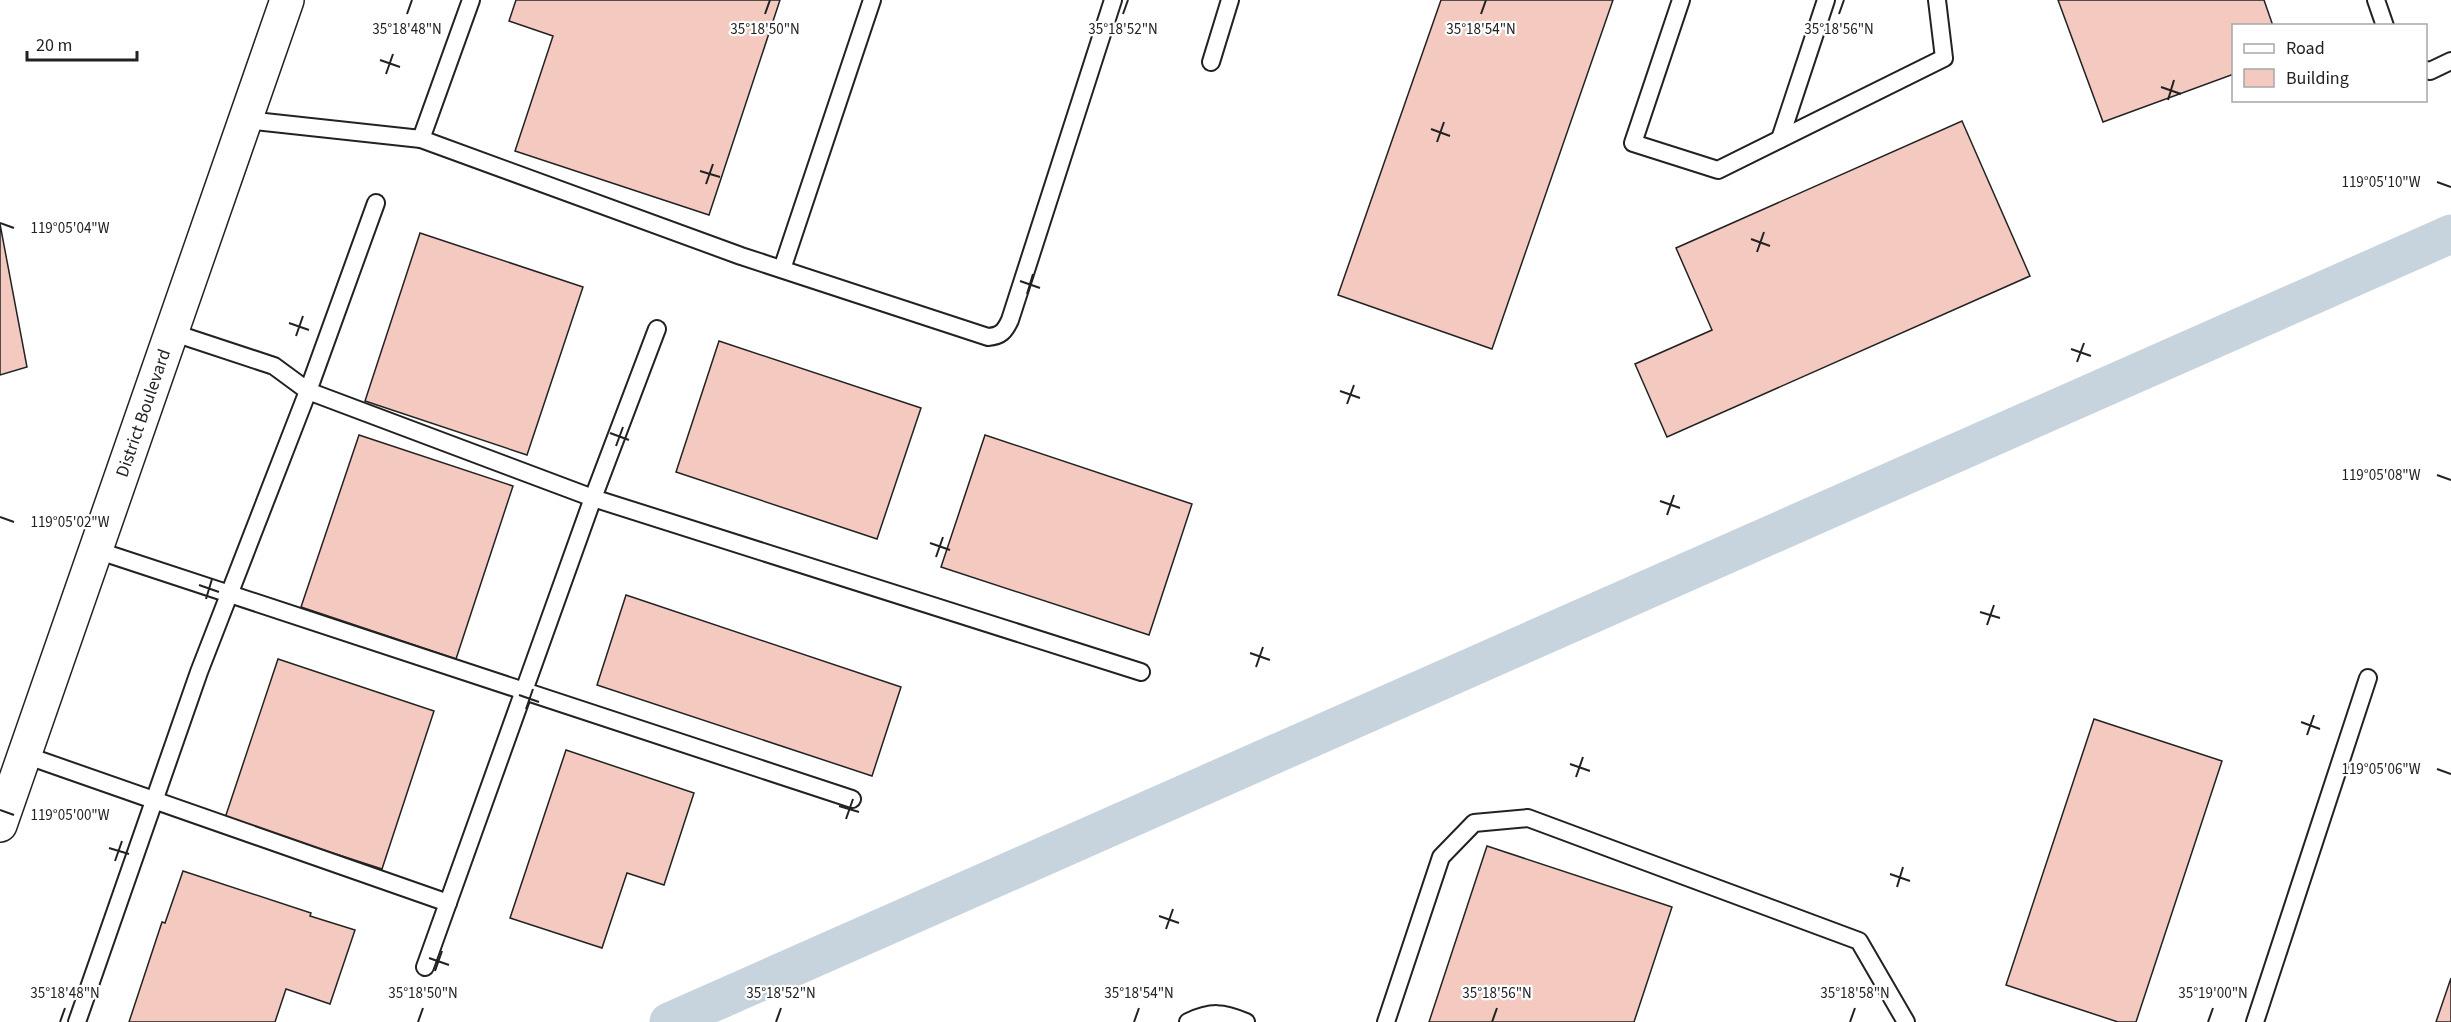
<svg xmlns="http://www.w3.org/2000/svg" width="2451" height="1022" font-family="'Source Sans 3',sans-serif">
<style>
.lines{fill:none;stroke-linecap:round;stroke-linejoin:round}
.canal{stroke:#c7d3dd;stroke-width:39}
.building{fill:#f3c9c0;stroke:#222;stroke-width:1.5}
.service-casing{stroke:#222;stroke-width:20}
.minor-casing{stroke:#222;stroke-width:36}
.service{stroke:#fff;stroke-width:16}
.minor{stroke:#fff;stroke-width:33}
.ticks{fill:none;stroke:#222;stroke-width:2}
.labels{text-anchor:middle;stroke-width:4.5;stroke-linejoin:round;paint-order:stroke}
.street-label{font-size:18px;fill:#222;stroke:#fff}
.ticks-label{font-size:15px;text-anchor:middle;fill:#222;stroke:#fff;stroke-width:4.5;stroke-linejoin:round;paint-order:stroke}
</style>
<rect width="100%" height="100%" fill="#fff"/>
<g class="lines">
<polyline class="canal" points="669,1022 2451,234"/>
</g>
<g class="building">
<polygon points="516,0 780,0 709,215 515,151 553,36 509,21"/>
<polygon points="1441,0 1613,0 1492,349 1338,295"/>
<polygon points="2058,0 2264,0 2273,26 2234,26 2234,74 2103,122"/>
<polygon points="1962,121 2030,276 1667,437 1635,364 1712,330 1676,248"/>
<polygon points="0,224 27,367 0,375"/>
<polygon points="420,233 583,287 527,455 365,401"/>
<polygon points="719,341 921,408 877,539 676,472"/>
<polygon points="359,435 513,486 456,659 301,607"/>
<polygon points="985,435 1192,504 1149,635 941,567"/>
<polygon points="626,595 901,687 872,776 597,685"/>
<polygon points="278,659 434,711 382,869 225,818"/>
<polygon points="2094,719 2222,761 2136,1022 2118,1022 2006,985"/>
<polygon points="566,750 694,793 664,885 627,873 602,948 510,918"/>
<polygon points="1487,846 1672,907 1634,1022 1429,1022"/>
<polygon points="183,871 311,913 310,916 355,930 330,1004 286,989 275,1022 129,1022 162,922 165,923"/>
<polygon points="2451,978 2451,1022 2436,1022"/>
</g>
<g class="lines">
<defs>
<g id="service">
<polyline points="1681,0 1633,143 1718,170 1944,58 1937,0"/>
<polyline points="2376,0 2385,26"/>
<polyline points="1211,62 1230,0"/>
<polyline points="2426,70 2430,71 2451,61"/>
<polyline points="246,120 421,139 471,0"/>
<path d="M 421,139 L 741,256 L 988,337 C 1001,336 1005,331 1010,320 L 1113,0"/>
<polyline points="1780,139 1826,0"/>
<polyline points="376,203 308,391 593,498 425,967"/>
<polyline points="782,269 872,0"/>
<polyline points="657,329 593,498 1141,672"/>
<polyline points="96,550 852,799"/>
<polyline points="25,755 448,903"/>
<polyline points="77,1022 199,672 308,391 274,366 171,332"/>
<path d="M 1188,1022 C 1211,1011 1223,1012 1246,1022"/>
<polyline points="1386,1022 1441,857 1474,823 1528,818 1859,941 1906,1022"/>
<polyline points="2255,1022 2368,678"/>
</g>
<polyline id="minor" points="0,825 287,0"/>
</defs>
<use href="#service" class="service-casing"/>
<use href="#minor" class="minor-casing"/>
<use href="#service" class="service"/>
<use href="#minor" class="minor"/>
</g>
<path class="ticks" d="M 407,14 L 412,0M 765,14 L 770,0M 1123,14 L 1128,0M 1481,14 L 1486,0M 1839,14 L 1844,0M 380,60 L 400,67M 386,74 L 393,54M 2161,87 L 2181,94M 2168,100 L 2174,80M 1431,129 L 1450,136M 1437,142 L 1444,122M 700,171 L 720,177M 2437,182 L 2451,187M 706,184 L 713,164M 0,223 L 14,228M 1751,239 L 1770,246M 1757,252 L 1764,232M 1020,281 L 1040,288M 1027,294 L 1033,274M 289,323 L 309,330M 296,336 L 303,316M 2071,349 L 2091,356M 2077,362 L 2084,343M 1340,391 L 1360,398M 1347,404 L 1354,385M 610,433 L 629,440M 616,446 L 623,427M 2437,475 L 2451,480M 1660,501 L 1680,508M 1667,515 L 1674,495M 0,517 L 14,522M 930,543 L 950,550M 936,557 L 943,537M 199,585 L 219,592M 206,599 L 212,579M 1980,612 L 2000,618M 1987,625 L 1994,605M 1250,653 L 1270,660M 1256,667 L 1263,647M 519,695 L 539,702M 526,709 L 533,689M 2301,722 L 2320,729M 2307,735 L 2314,715M 1570,764 L 1590,771M 2437,769 L 2451,774M 1576,777 L 1583,757M 839,806 L 859,812M 0,810 L 14,815M 846,819 L 853,799M 109,848 L 129,854M 115,861 L 122,841M 1890,874 L 1910,881M 1897,887 L 1903,867M 1159,916 L 1179,923M 1166,929 L 1173,909M 429,958 L 449,965M 435,971 L 442,951M 60,1022 L 65,1008M 418,1022 L 423,1008M 776,1022 L 781,1008M 1134,1022 L 1139,1008M 1492,1022 L 1497,1008M 1850,1022 L 1855,1008M 2208,1022 L 2213,1008"/>
<g class="labels">
<g class="street-label">
<text transform="translate(143 413) rotate(-71)" y="6">District Boulevard</text>
</g>
</g>
<g class="ticks-label">
<text x="407" y="34">35°18'48"N</text>
<text x="765" y="34">35°18'50"N</text>
<text x="1123" y="34">35°18'52"N</text>
<text x="1481" y="34">35°18'54"N</text>
<text x="1839" y="34">35°18'56"N</text>
<text x="2381" y="187">119°05'10"W</text>
<text x="70" y="233">119°05'04"W</text>
<text x="2381" y="480">119°05'08"W</text>
<text x="70" y="527">119°05'02"W</text>
<text x="2381" y="774">119°05'06"W</text>
<text x="70" y="820">119°05'00"W</text>
<text x="65" y="998">35°18'48"N</text>
<text x="423" y="998">35°18'50"N</text>
<text x="781" y="998">35°18'52"N</text>
<text x="1139" y="998">35°18'54"N</text>
<text x="1497" y="998">35°18'56"N</text>
<text x="1855" y="998">35°18'58"N</text>
<text x="2213" y="998">35°19'00"N</text>
</g>
<rect x="2232" y="24" width="195" height="78" fill="#ffffff" stroke="#a7a7a7" stroke-width="1.5"/>
<rect x="2244" y="44" width="30" height="9" fill="#ffffff" stroke="#a7a7a7" stroke-width="1.5"/>
<text x="2286" y="54" font-size="18" fill="#222222">Road</text>
<rect x="2244" y="69" width="30" height="18" fill="#f3c9c0" stroke="#a7a7a7" stroke-width="1.5"/>
<text x="2286" y="84" font-size="18" fill="#222222">Building</text>
<path d="M27 51v9h110v-9" fill="none" stroke="#222222" stroke-width="3"/>
<text x="36" y="51" font-size="18" fill="#222222" stroke="#ffffff" stroke-width="4.5" paint-order="stroke">20 m</text>
</svg>
